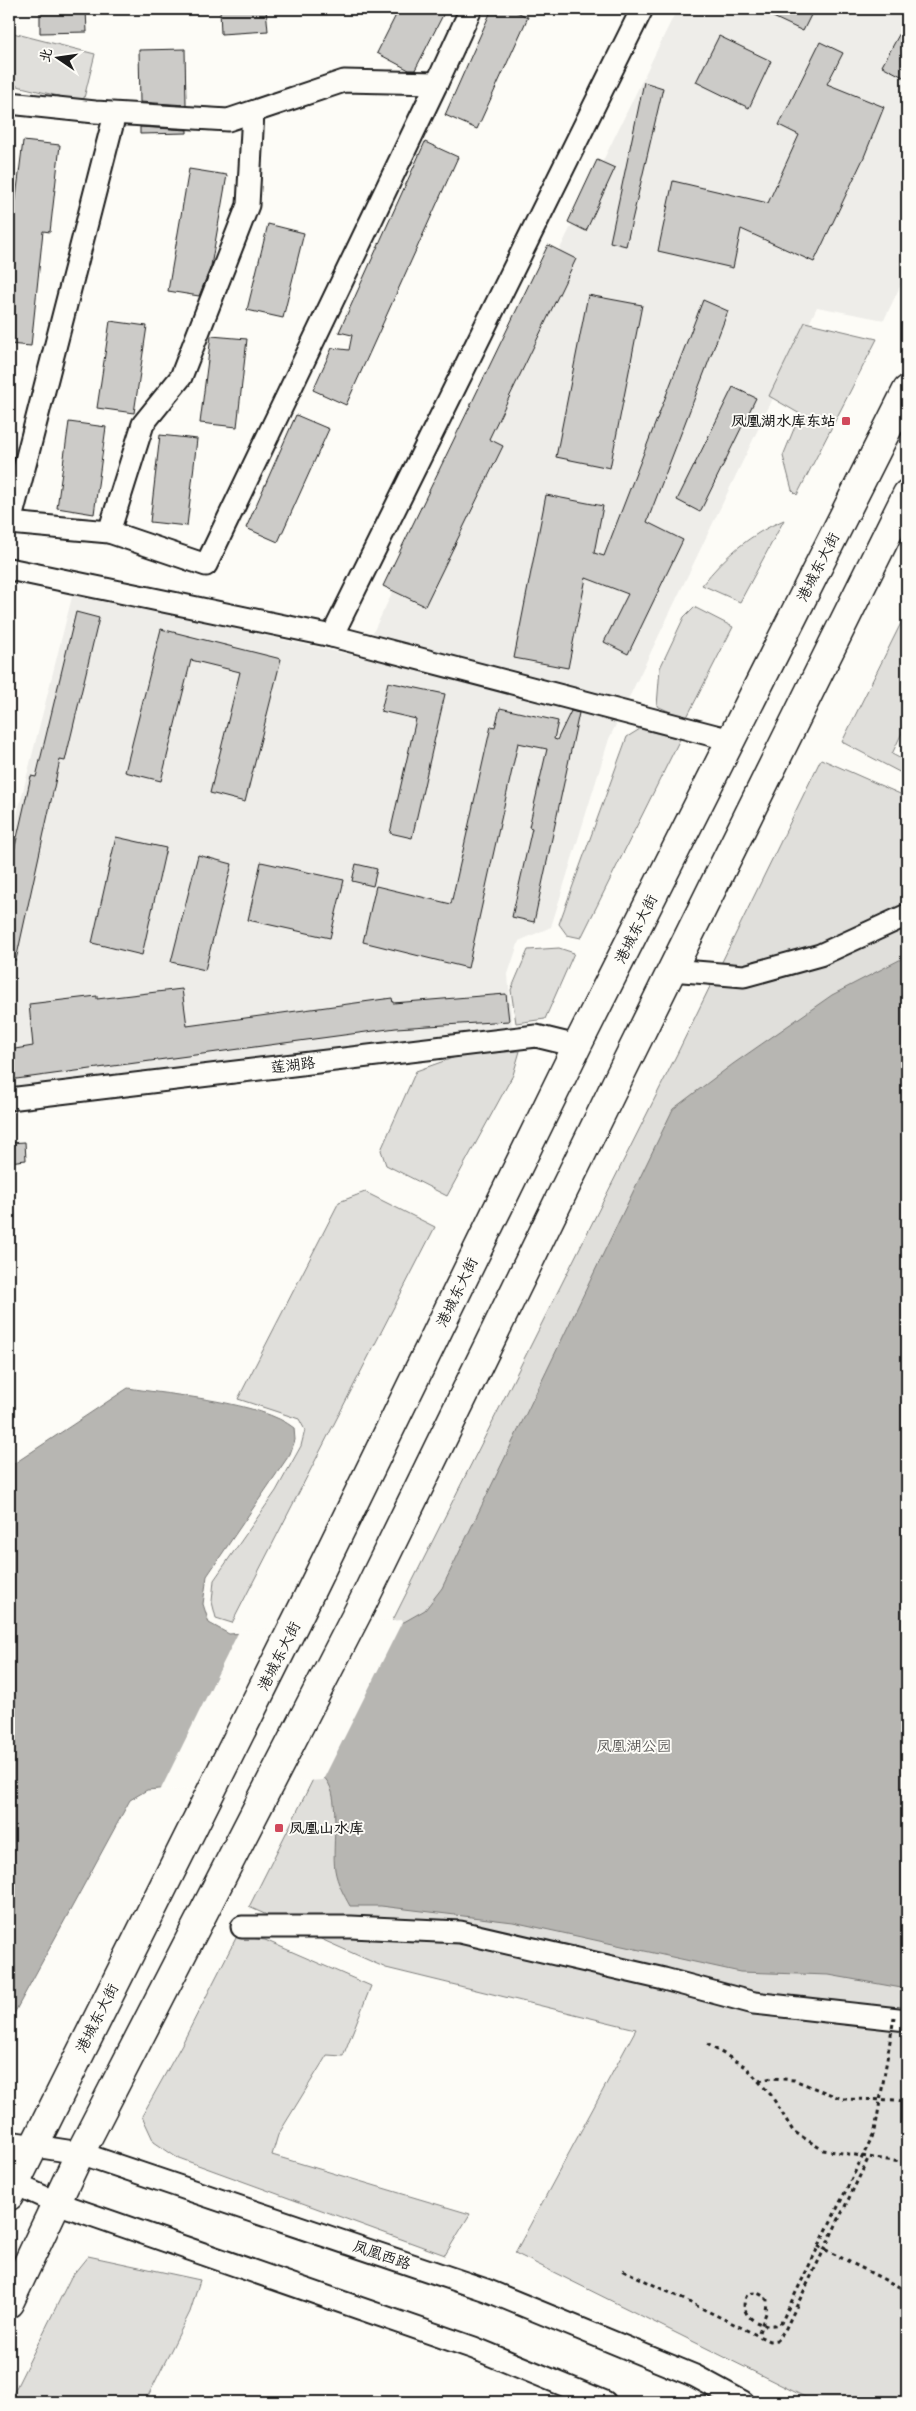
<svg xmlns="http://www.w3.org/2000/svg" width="916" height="2411" font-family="Mynerve,'LXGW WenKai TC',sans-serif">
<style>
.built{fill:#eeede9}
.green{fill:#e0dfdb;stroke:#7e7e7c}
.water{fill:#b7b6b2;stroke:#797876}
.pier{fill:#fdfcf7}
.building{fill:#cccbc8;stroke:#1c1c1c}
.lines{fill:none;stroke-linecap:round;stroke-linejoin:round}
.minor-casing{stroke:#1c1c1c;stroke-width:25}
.major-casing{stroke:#1c1c1c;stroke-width:31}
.path{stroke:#1c1c1c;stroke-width:3;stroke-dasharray:4 4;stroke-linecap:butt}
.minor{stroke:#fdfcf7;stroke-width:21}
.major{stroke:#fdfcf7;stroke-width:28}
.path-bridge{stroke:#1c1c1c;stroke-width:3;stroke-dasharray:4 4;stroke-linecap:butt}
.poi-dot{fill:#d1495b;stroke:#fdfcf7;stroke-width:2}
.labels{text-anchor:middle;stroke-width:4;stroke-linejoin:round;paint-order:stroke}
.poi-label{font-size:15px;font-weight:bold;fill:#1c1c1c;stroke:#fdfcf7;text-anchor:end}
.street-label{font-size:15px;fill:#1c1c1c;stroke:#fdfcf7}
.park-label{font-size:15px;fill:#575655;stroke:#fdfcf7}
</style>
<rect width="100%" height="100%" fill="#fdfcf7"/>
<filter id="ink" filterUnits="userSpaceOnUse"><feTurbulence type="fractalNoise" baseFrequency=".02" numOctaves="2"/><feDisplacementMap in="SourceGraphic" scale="10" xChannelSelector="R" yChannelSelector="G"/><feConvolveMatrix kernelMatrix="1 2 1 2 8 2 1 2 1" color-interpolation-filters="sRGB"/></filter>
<g filter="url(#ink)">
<polygon class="built" points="677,9 907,9 907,272 884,320 817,307 609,739 551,927 519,941 508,974 512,1029 9,1086 9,847 73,593 361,657"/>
<g class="green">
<polygon points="9,32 95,54 83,102 9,84"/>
<polygon points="805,322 877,339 797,495 792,490 783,456 800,414 769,396"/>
<path d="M 784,520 L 740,602 L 702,585 C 725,556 750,534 784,520 Z"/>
<polygon points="694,607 733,627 686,719 657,706 660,668 684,617"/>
<polygon points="907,611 907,722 892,754 907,762 907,776 842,742"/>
<polygon points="640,729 680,739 581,938 567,935 559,924 627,737"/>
<polygon points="821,759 907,797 907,2402 815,2402 515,2253 636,2029 386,1968 249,1907 678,1052"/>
<polygon points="559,948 574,953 545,1019 516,1023 511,990 528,950"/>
<polygon points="520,1051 513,1075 447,1196 386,1165 381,1150 416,1071 461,1055"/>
<polygon points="365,1192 435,1227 232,1623 216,1618 212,1602 214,1580 276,1491 301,1446 305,1430 299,1419 238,1399 339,1202"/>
<polygon points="237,1936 265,1940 371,1986 343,2056 327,2055 278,2135 272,2155 470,2214 445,2255 176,2157 154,2142 142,2116 182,2044"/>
<polygon points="88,2256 200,2280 190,2312 145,2402 9,2402 71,2277"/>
</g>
<path class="water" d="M 907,956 L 907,1989 L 829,1975 L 740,1972 L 513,1922 L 381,1906 L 350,1906 C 344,1895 337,1883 335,1870 C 331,1846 343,1790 322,1776 L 147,1790 L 130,1800 L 9,2023 L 9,1467 L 128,1388 C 171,1395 262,1402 294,1428 L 295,1440 L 290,1454 L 207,1576 L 203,1604 L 209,1623 L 229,1634 L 404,1622 L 425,1610 L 442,1588 L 673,1109 L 733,1064 L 832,995 Z"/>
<polygon class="pier" points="403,1620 323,1780 160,1791 239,1631"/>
<g class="building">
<polygon points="40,9 86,9 87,32 40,33"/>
<polygon points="220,9 266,9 268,31 221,34"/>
<polygon points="399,9 446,9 415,70 409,70 377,53"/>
<polygon points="492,9 510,9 528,17 477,129 445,115"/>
<polygon points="756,9 814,9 803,31"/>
<polygon points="907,20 907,79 882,66"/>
<polygon points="719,36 771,61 749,108 696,82"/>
<polygon points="820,42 843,53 827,84 884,107 864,157 814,262 741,229 733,268 658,251 673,181 768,203 799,135 779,125"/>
<polygon points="185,49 186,105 140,102 139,50"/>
<polygon points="644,82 663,88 626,246 610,242"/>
<polygon points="140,127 187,130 187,133 140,134"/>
<polygon points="23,141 60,145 50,232 43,231 31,346 9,344 9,255"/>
<polygon points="425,142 458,157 346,405 313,390 332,348 349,350 352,335 339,332"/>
<polygon points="597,160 615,168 586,231 568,222"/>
<polygon points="189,169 227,175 211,266 199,296 168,291"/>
<polygon points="268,224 304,233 283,318 247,310"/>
<polygon points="548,245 576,259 489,439 503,446 425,606 383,586"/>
<polygon points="588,295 642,305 610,468 556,457"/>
<polygon points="703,300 728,311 647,522 683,540 628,654 604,642 628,594 586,578 568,668 514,658 546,495 603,506 594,553 604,556"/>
<polygon points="110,321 147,326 134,413 97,408"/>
<polygon points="211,336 247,339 237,427 200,423"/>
<polygon points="733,387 756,398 700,512 677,500"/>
<polygon points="296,415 329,429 278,542 246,528"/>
<polygon points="69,422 106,427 94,514 57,508"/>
<polygon points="160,435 197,439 187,526 150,522"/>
<polygon points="76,612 99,618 65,761 60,760 16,960 9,959 9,873 31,776 36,777"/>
<polygon points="161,629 281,659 245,802 210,793 240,672 191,660 161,781 125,772"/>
<polygon points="388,682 445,694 412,838 390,833 416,719 381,711"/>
<polygon points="500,708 558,721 554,739 557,740 571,711 579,713 534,922 512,917 532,828 529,827 547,749 518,743 468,968 363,942 376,886 451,904 491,726 495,727"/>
<polygon points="116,837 166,848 142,955 92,943"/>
<polygon points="198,855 232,864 205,970 171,962"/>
<polygon points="261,862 344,880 330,938 248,920"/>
<polygon points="356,864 377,869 373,886 352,881"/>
<polygon points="182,989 187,1026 392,998 393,1003 506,994 509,1021 396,1028 9,1080 9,1050 33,1046 29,1004 97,996 97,999"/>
<polygon points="25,1142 26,1160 9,1162 9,1143"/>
</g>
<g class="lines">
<defs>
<g id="minor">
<polyline points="642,9 332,636 731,740"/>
<polyline points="9,103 95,112 228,120 344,81 437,83 471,9"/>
<polyline points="9,523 109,532 206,565 437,83"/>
<polyline points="10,523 115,114"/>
<polyline points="109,532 143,424 181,377 248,205 253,112"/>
<polyline points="9,569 332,636"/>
<polyline points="671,970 744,976 820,955 907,915"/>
<polyline points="9,1099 536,1036 577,1046"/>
<polyline points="242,1927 351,1927 460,1932 664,1979 754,2003 907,2020"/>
<polyline points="9,2142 80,2153 486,2290 695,2376 743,2402"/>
<polyline points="9,2181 57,2203 474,2348 605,2402"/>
</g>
<g id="major">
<polyline points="9,2196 303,1607 577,1046 907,390"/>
<polyline points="9,2303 80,2153 362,1604 623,1069 907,494"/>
</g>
</defs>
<use href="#minor" class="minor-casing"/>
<use href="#major" class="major-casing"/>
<g class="path">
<polyline points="707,2044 746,2067 771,2095 793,2131 823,2150 907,2163"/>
<polyline points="759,2081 772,2078 794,2080 842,2099 898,2100 907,2103"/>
<polyline points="623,2270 769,2341 777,2340 785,2330 869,2157"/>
<polyline points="907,2396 907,2398"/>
</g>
<use href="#minor" class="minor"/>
<use href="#major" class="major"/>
<g class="path-bridge">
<polyline points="818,2246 907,2291"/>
<path d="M 759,2332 L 766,2313 L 767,2300 C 761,2293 755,2291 747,2295 C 735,2316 763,2331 781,2323 L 875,2131 L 894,2017"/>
</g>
</g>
</g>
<g class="poi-dot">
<rect x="841" y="416" width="10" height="10" rx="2.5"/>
<rect x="274" y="1823" width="10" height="10" rx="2.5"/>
</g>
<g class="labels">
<g class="poi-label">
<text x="836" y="426">凤凰湖水库东站</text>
<text x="289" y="1833" text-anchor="start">凤凰山水库</text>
</g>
<g class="street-label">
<text transform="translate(818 567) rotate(-63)" y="5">港城东大街</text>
<text transform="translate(636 929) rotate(-63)" y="5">港城东大街</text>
<text transform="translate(293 1065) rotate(-7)" y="5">莲湖路</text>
<text transform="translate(457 1292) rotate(-64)" y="5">港城东大街</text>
<text transform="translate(279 1656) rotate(-63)" y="5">港城东大街</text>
<text transform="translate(97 2018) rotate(-63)" y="5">港城东大街</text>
<text transform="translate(382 2255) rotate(19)" y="5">凤凰西路</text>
</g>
<g class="park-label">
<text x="634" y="1751">凤凰湖公园</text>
</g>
</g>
<rect width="916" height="2411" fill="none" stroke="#fdfcf7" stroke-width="30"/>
<rect x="15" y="15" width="886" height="2381" fill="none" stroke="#1c1c1c" stroke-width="2" filter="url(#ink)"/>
<g transform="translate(58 58) rotate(283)" stroke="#fdfcf7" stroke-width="4" paint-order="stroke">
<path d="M0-4L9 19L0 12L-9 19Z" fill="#1c1c1c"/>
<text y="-8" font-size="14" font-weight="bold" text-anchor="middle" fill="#1c1c1c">北</text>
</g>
</svg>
